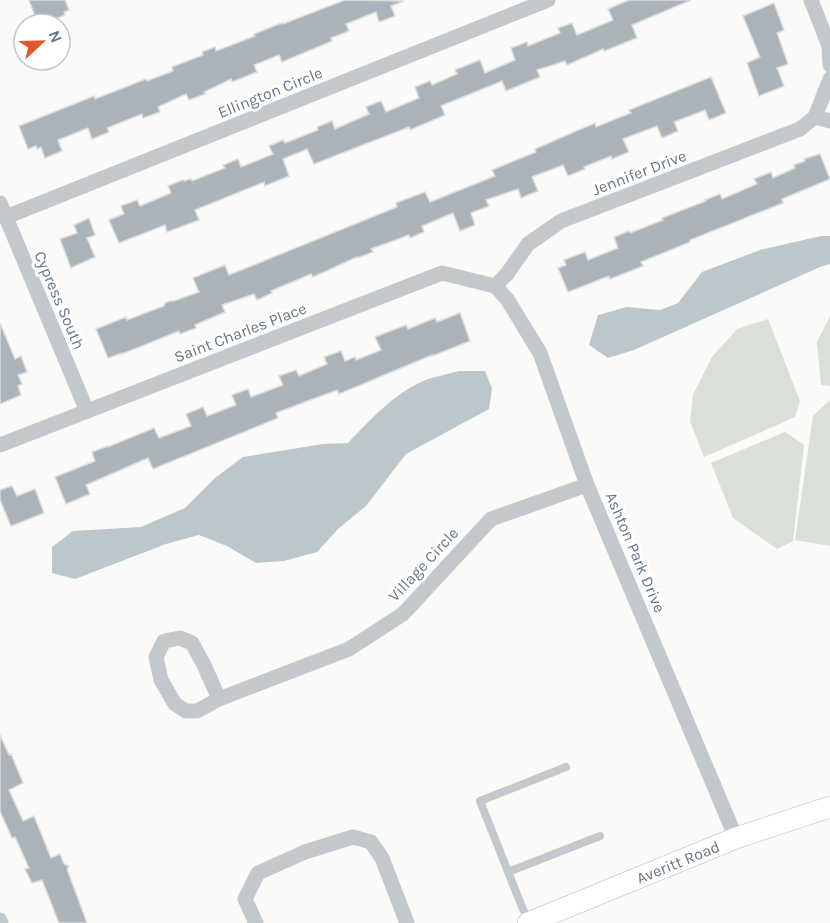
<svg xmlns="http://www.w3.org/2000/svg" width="830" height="923" font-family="Karla,sans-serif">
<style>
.green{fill:#dadfd7}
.water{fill:#bbc7cb}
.building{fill:#aab3b9;stroke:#dcdcda;stroke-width:1.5}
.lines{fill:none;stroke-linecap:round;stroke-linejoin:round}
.secondary-casing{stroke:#b3babf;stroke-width:22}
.lane{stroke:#c3c8cc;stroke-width:8}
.street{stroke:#c3c8cc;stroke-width:15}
.secondary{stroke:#fff;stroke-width:21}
.labels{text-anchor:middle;stroke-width:6;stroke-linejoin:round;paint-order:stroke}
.street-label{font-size:16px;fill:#657683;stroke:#fff}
</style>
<rect width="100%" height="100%" fill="#fafaf8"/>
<g class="green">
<polygon points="830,316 830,386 821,385 817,342"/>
<polygon points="768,319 800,401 795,417 704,457 690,421 693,395 712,357 737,329"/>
<polygon points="830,400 830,546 795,540 813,416"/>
<polygon points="785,432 804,445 793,541 777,549 733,518 711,463"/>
</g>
<g class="water">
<polygon points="821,236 830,236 830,264 820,267 634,350 608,358 589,345 598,315 627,307 660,310 678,303 702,272 760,250"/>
<path d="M 459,371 L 485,371 L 492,388 L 489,409 L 406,454 L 366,506 L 339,528 L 317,552 L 284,561 L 256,563 L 227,546 L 199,535 L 166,544 L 75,579 L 52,573 L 52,547 L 73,531 L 141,527 L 185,508 L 215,478 L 243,457 L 323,444 L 348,443 C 370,420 396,391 428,379 C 438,376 449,374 459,371 Z"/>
</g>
<g class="building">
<polygon points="29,0 65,0 69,10 64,12 65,15 44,24 38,24"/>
<polygon points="345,0 404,1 391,6 395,16 379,22 376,12 346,24 349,31 331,38 332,41 282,62 279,55 254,65 257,72 232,82 231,79 204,92 205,94 189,100 186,94 158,107 160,112 143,118 142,114 107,128 109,132 92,139 88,128 58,140 62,151 45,158 41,147 37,149 36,146 28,149 19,126 94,96 95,99 146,79 147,81 173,71 172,67 203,55 202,52 215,47 216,51 255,36 254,34 279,24 283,23 283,24"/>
<polygon points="629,0 691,0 632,25 637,38 604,51 603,49 567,65 565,61 537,70 540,77 506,91 502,81 441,106 445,115 410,130 409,127 314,164 307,149 283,159 289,176 265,186 264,182 195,210 199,220 167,232 165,225 119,243 109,220 124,214 121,206 137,200 140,206 171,193 168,186 183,180 184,181 191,179 192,181 225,168 223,165 238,159 241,167 273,154 269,146 283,140 285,143 318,130 317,127 332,121 335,129 369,114 366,107 381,101 386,112 419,98 415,87 430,81 432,85 457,74 455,70 480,60 485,73 515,60 511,48 527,42 528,46 560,33 558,28 572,23 577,35 613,20 608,9"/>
<polygon points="774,3 784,30 777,33 788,64 777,68 784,86 759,96 747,63 760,57 743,16"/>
<polygon points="711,77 726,113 709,120 705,110 674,122 678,131 662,138 657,126 623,139 629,152 612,159 611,156 584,167 585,169 568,176 563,165 532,177 538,191 521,198 518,189 486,200 489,206 471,213 475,225 460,231 453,213 422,226 424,232 410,238 409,235 371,249 373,252 357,258 357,257 313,277 311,274 271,291 272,293 257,300 254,294 222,305 225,312 195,325 196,328 180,334 179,331 122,354 122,353 108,358 96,329 126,317 127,320 164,306 165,303 170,301 174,301 199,292 193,278 225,265 229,275 397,207 396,203 425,192 430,202 495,176 492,170 536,152 535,149 595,123 596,127 631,113 629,110"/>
<polygon points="820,154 830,179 782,199 783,203 690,240 690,242 641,262 643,266 610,279 609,276 568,292 558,268 566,265 564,260 585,252 588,260 618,248 614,237 629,231 630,233 663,220 662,218 706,201 705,200 720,194 722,199 757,184 754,179 771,172 773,178 795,168 794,165 805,161 804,159"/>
<polygon points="89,218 95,235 87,238 95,257 71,268 60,239 77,233 74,225"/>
<polygon points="460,313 470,341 432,356 432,355 339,394 337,390 276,413 278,418 153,469 148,458 86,485 90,494 66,504 55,477 95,461 92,452 108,446 108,447 154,428 159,438 191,426 186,414 203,407 207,416 236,405 232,395 248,389 251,397 283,385 279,376 296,370 299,376 327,364 324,357 341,351 345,361 355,357 356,360 381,350 375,337 406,325 408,329 435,318 437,322"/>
<polygon points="0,323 15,359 21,356 27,372 18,375 22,384 18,386 21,395 0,404"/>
<polygon points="12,486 17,496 35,489 44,513 11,526 0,500 0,490"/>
<polygon points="0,735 9,755 11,754 23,783 9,790 23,821 34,816 51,858 60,854 64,864 69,866 67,869 87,923 59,923 42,880 32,883 25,869 29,868 15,837 12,838 0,811"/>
</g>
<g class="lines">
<defs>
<g id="secondary">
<path id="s1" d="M 528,923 L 736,838 L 830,807"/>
</g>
</defs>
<use href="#secondary" class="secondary-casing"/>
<g class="lane">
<polyline points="508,872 600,836"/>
<polyline points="529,921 522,907 480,801 566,767"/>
</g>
<g class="street">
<polyline points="811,0 829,46 830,65"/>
<polyline points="815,117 830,121"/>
<polyline points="0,203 87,411"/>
<polyline points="6,217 548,0"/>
<polyline points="495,286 507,299 540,353 587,485 736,838"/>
<polyline points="495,286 507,274 528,244 561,221 800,129 815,117 830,79"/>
<polyline points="0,445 442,273 495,286"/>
<polyline points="219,699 204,665 192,643 180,638 164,641 156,657 161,680 175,704 186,711 197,711 219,699 349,649 403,614 491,519 587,485"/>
<polyline points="0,920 1,923"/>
<polyline points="256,923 245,899 258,873 305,852 353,837 371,842 382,858 407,923"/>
</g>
<use href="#secondary" class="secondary"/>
</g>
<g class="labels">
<g class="street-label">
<text transform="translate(270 92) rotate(-22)" y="6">Ellington Circle</text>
<text transform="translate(639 172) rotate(-21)" y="6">Jennifer Drive</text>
<text transform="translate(60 300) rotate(67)" y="6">Cypress South</text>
<text transform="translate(240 332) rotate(-21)" y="6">Saint Charles Place</text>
<text transform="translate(636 552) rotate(67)" y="6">Ashton Park Drive</text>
<text transform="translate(423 564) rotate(-47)" y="6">Village Circle</text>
<text dy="6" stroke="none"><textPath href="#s1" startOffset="162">Averitt Road</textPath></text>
</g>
</g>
<g transform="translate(42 42) rotate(68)"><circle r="28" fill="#ffffff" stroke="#c1c8cd" stroke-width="1.5"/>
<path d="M0-4.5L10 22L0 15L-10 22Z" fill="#e4572e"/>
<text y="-9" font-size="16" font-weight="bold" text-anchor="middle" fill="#657683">N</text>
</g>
</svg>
